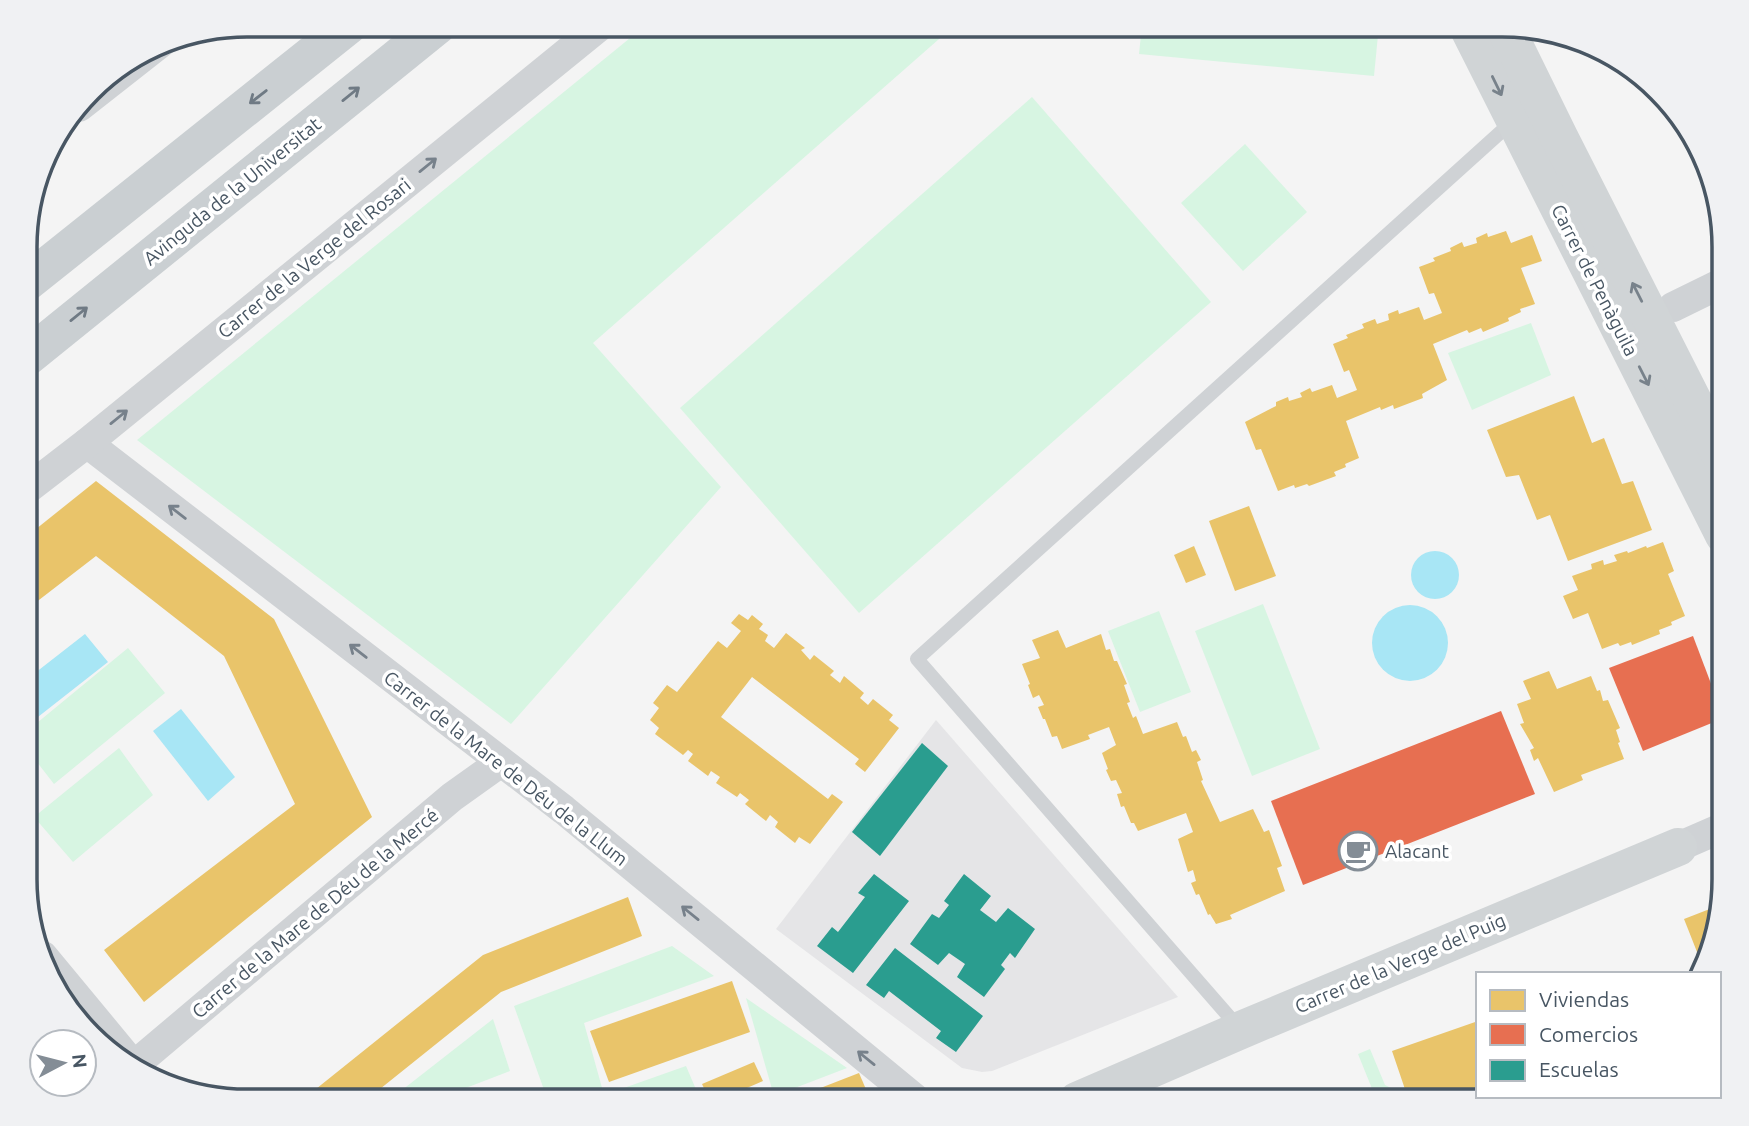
<svg xmlns="http://www.w3.org/2000/svg" width="1749" height="1126" font-family="Ubuntu,sans-serif">
<style>
.education{fill:#e5e5e7}
.green{fill:#d7f5e2}
.water{fill:#a8e6f5}
.homes{fill:#e9c46a}
.shops{fill:#e76f51}
.schools{fill:#2a9d8f}
.lines{fill:none;stroke-linecap:round;stroke-linejoin:round}
.lane{stroke:#cfd2d5;stroke-width:14}
.street{stroke:#cfd2d5;stroke-width:30}
.secondary{stroke:#d0d4d6;stroke-width:38}
.primary{stroke:#cacfd2;stroke-width:38}
.oneway{stroke:#78828b}
.oneway2{stroke:#6f7a84}
.oneway3{stroke:#77818b}
.labels{text-anchor:middle;stroke-width:7;stroke-linejoin:round;paint-order:stroke}
.street-label{font-size:19px;fill:#485663;stroke:#fff}
.poi-label{font-size:19px;fill:#485663;stroke:#fff;text-anchor:start}
.rim{fill:none;stroke:#485663;stroke-width:3.5}
</style>
<rect width="100%" height="100%" fill="#f4f4f4"/>
<polygon class="education" points="936,720 1178,997 992,1071 982,1072 962,1068 776,929"/>
<g class="green">
<polygon points="646,25 955,25 593,343 721,487 511,724 137,440"/>
<polygon points="1142,25 1379,25 1374,76 1139,54"/>
<polygon points="1032,97 1211,302 859,613 680,408"/>
<polygon points="1245,144 1307,212 1243,271 1181,203"/>
<polygon points="1531,323 1551,375 1472,410 1448,353"/>
<polygon points="1263,604 1320,749 1252,776 1195,631"/>
<polygon points="1159,611 1191,692 1140,712 1108,631"/>
<polygon points="128,648 165,693 54,784 26,748 26,732"/>
<polygon points="119,748 153,795 73,862 34,817"/>
<polygon points="672,946 714,976 584,1023 604,1095 686,1066 701,1101 548,1101 514,1006"/>
<polygon points="746,998 847,1068 774,1096"/>
<polygon points="493,1019 510,1071 432,1101 388,1101"/>
<polygon points="1370,1049 1385,1085 1407,1096 1409,1101 1377,1101 1358,1054"/>
</g>
<g class="water">
<circle cx="1435" cy="575" r="24"/>
<circle cx="1410" cy="643" r="38"/>
<polygon points="85,634 108,662 29,724 26,720 26,705 34,699 26,690 26,680"/>
<polygon points="181,709 235,777 208,801 153,731"/>
</g>
<g class="homes">
<polygon points="1506,231 1511,243 1532,235 1542,261 1521,268 1535,304 1520,309 1521,312 1508,318 1509,321 1483,332 1481,328 1469,333 1467,330 1433,344 1447,380 1422,394 1423,398 1394,409 1393,405 1381,410 1380,407 1346,421 1359,458 1345,464 1346,467 1334,472 1336,476 1309,486 1307,484 1295,488 1294,485 1278,491 1261,449 1256,450 1245,422 1276,406 1276,402 1288,397 1289,401 1302,397 1300,393 1310,388 1312,392 1332,385 1337,398 1357,390 1349,370 1344,372 1333,344 1348,338 1346,335 1364,328 1362,324 1375,319 1377,324 1389,320 1388,314 1398,310 1399,314 1419,307 1424,320 1442,313 1434,293 1429,294 1419,267 1435,261 1433,258 1451,251 1450,248 1462,242 1464,247 1477,243 1476,238 1487,233 1488,237"/>
<polygon points="1724,322 1724,347 1714,327"/>
<polygon points="1574,396 1592,443 1604,438 1622,484 1633,481 1652,530 1568,561 1550,515 1537,520 1519,475 1506,477 1487,430"/>
<polygon points="96,481 274,619 372,817 144,1002 104,950 295,804 224,656 96,556 26,610 26,537"/>
<polygon points="1249,506 1276,576 1235,591 1209,521"/>
<polygon points="1663,542 1674,571 1668,574 1685,616 1671,622 1672,625 1659,630 1660,634 1632,645 1631,642 1620,646 1618,643 1602,649 1588,613 1573,619 1563,596 1578,590 1572,576 1592,569 1591,564 1603,560 1604,565 1617,561 1614,555 1627,551 1628,553 1646,546 1647,548"/>
<polygon points="1194,546 1206,575 1186,583 1174,555"/>
<polygon points="739,614 748,620 752,615 763,624 759,629 768,635 765,641 774,648 786,633 805,648 801,650 810,660 814,655 834,671 830,675 840,683 844,676 864,693 860,698 868,705 873,699 893,715 889,720 899,728 865,772 855,764 859,759 752,677 721,717 828,799 832,794 843,802 810,844 799,837 795,843 775,827 778,822 770,815 766,821 745,804 749,800 740,793 737,797 716,783 720,777 711,771 708,776 688,761 693,754 688,750 683,755 655,734 659,728 650,720 659,708 653,703 667,685 677,692 718,641 727,648 741,631 731,623"/>
<polygon points="1058,630 1066,648 1101,634 1106,650 1110,649 1114,661 1117,661 1127,684 1124,685 1130,702 1127,703 1133,718 1136,716 1143,734 1177,722 1183,737 1186,736 1192,752 1196,750 1201,760 1197,762 1203,780 1201,781 1220,822 1253,809 1264,832 1269,830 1282,866 1277,868 1285,891 1230,915 1232,919 1216,924 1210,914 1208,915 1199,894 1196,895 1191,883 1196,881 1193,870 1188,872 1178,839 1193,832 1186,813 1138,831 1134,823 1131,823 1124,806 1121,807 1117,794 1122,793 1116,780 1111,781 1106,770 1108,769 1102,753 1116,745 1109,727 1088,735 1090,739 1062,749 1057,736 1052,737 1045,719 1043,719 1038,707 1044,705 1039,695 1033,698 1028,685 1030,684 1022,664 1040,658 1032,640"/>
<polygon points="1549,671 1557,689 1591,676 1597,691 1600,690 1603,701 1608,700 1620,728 1616,730 1620,742 1618,743 1624,759 1581,775 1583,780 1554,792 1538,758 1534,761 1530,750 1534,748 1520,724 1524,723 1517,704 1531,699 1523,681"/>
<polygon points="628,897 642,936 501,992 365,1101 301,1101 483,955"/>
<polygon points="1720,905 1701,962 1684,919"/>
<polygon points="732,981 750,1032 609,1082 590,1031"/>
<polygon points="1478,1021 1478,1096 1530,1097 1516,1101 1409,1101 1392,1051"/>
<polygon points="754,1062 763,1081 717,1101 710,1101 702,1084"/>
<polygon points="859,1073 871,1101 787,1101"/>
</g>
<g class="shops">
<polygon points="1693,636 1724,718 1643,751 1609,668"/>
<polygon points="1501,711 1535,794 1303,885 1271,801"/>
</g>
<g class="schools">
<polygon points="922,743 948,766 880,856 852,832"/>
<polygon points="874,874 909,901 853,973 817,946 832,927 838,932 865,897 858,893"/>
<polygon points="964,874 991,896 980,910 996,922 1008,908 1035,929 1015,958 1010,953 1001,965 1005,969 984,997 957,977 965,964 949,953 938,965 910,944 932,914 939,918 949,905 944,901"/>
<polygon points="895,948 983,1016 956,1052 936,1038 941,1031 889,991 884,998 866,985"/>
</g>
<g class="lines">
<polyline class="lane" points="1239,1028 917,659 1513,121"/>
<g class="street">
<polyline points="79,107 163,41"/>
<polyline points="1673,307 1724,282"/>
<polyline points="87,443 564,810 918,1101"/>
<polyline points="26,490 87,443 601,25"/>
<polyline points="1678,847 1724,827"/>
<polyline points="43,956 134,1066"/>
<polyline points="131,1068 452,797 501,762"/>
</g>
<g class="secondary">
<polyline points="1467,25 1724,535"/>
<polyline points="1504,25 1559,137 1724,462"/>
<polyline points="1077,1101 1241,1030 1678,847"/>
</g>
<g class="primary">
<polyline points="26,283 349,25"/>
<polyline points="26,358 438,25"/>
</g>
</g>
<defs><path id="oneway-shaft" d="M-6 0H5M1.5-3L5.5 0L1.5 3" fill="none" stroke-width="1.6" stroke-linecap="round" stroke-linejoin="round" transform="scale(1.75)"/></defs>
<g class="oneway">
<use href="#oneway-shaft" transform="translate(1497 86) rotate(64)"/>
<use href="#oneway-shaft" transform="translate(1637 292) rotate(-117)"/>
<use href="#oneway-shaft" transform="translate(1644 376) rotate(63)"/>
</g>
<g class="oneway2">
<use href="#oneway-shaft" transform="translate(351 94) rotate(-39)"/>
<use href="#oneway-shaft" transform="translate(258 97) rotate(142)"/>
<use href="#oneway-shaft" transform="translate(79 314) rotate(-39)"/>
</g>
<g class="oneway3">
<use href="#oneway-shaft" transform="translate(428 165) rotate(-39)"/>
<use href="#oneway-shaft" transform="translate(119 417) rotate(-39)"/>
<use href="#oneway-shaft" transform="translate(177 512) rotate(-142)"/>
<use href="#oneway-shaft" transform="translate(358 651) rotate(-142)"/>
<use href="#oneway-shaft" transform="translate(690 913) rotate(-141)"/>
<use href="#oneway-shaft" transform="translate(866 1058) rotate(-141)"/>
</g>
<defs>
<symbol id="cafe-ring" viewBox="-11 -11 22 22"><circle r="9.5" fill="#fff" stroke="#848d96" stroke-width="1.5"/><path d="M-5.5-4.5H6V0H3Q3 3.5 0 3.5H-2.5Q-5.5 3.5-5.5 0ZM3-3.2v2h1.7v-2ZM-6 4.5H4V6H-6Z" fill="#848d96"/></symbol>
</defs>
<g fill-rule="evenodd">
<use href="#cafe-ring" x="1336" y="829" width="44" height="44"/>
</g>
<g class="labels">
<g class="street-label">
<text transform="translate(232 191) rotate(-39)" y="7">Avinguda de la Universitat</text>
<text transform="translate(314 258) rotate(-39)" y="7">Carrer de la Verge del Rosari</text>
<text transform="translate(1595 280) rotate(63)" y="7">Carrer de Penàguila</text>
<text transform="translate(506 768) rotate(38)" y="7">Carrer de la Mare de Déu de la Llum</text>
<text transform="translate(315 913) rotate(-40)" y="7">Carrer de la Mare de Déu de la Mercé</text>
<text transform="translate(1400 963) rotate(-23)" y="7">Carrer de la Verge del Puig</text>
</g>
<g class="poi-label">
<text x="1385" y="858">Alacant</text>
</g>
</g>
<path d="M0 0H1749V1126H0ZM247 37H1502A210 210 0 0 1 1712 247V879A210 210 0 0 1 1502 1089H247A210 210 0 0 1 37 879V247A210 210 0 0 1 247 37Z" fill="#f0f1f3" fill-rule="evenodd"/>
<path class="rim" d="M247 37H1502A210 210 0 0 1 1712 247V879A210 210 0 0 1 1502 1089H247A210 210 0 0 1 37 879V247A210 210 0 0 1 247 37Z"/>
<rect x="1476" y="972" width="245" height="126" fill="#ffffff" stroke="#b6bbc1" stroke-width="2"/>
<rect x="1490" y="990" width="35" height="21" fill="#e9c46a" stroke="#b6bbc1" stroke-width="2"/>
<text x="1539" y="1007" font-size="21" fill="#485663">Viviendas</text>
<rect x="1490" y="1024" width="35" height="21" fill="#e76f51" stroke="#b6bbc1" stroke-width="2"/>
<text x="1539" y="1042" font-size="21" fill="#485663">Comercios</text>
<rect x="1490" y="1060" width="35" height="21" fill="#2a9d8f" stroke="#b6bbc1" stroke-width="2"/>
<text x="1539" y="1077" font-size="21" fill="#485663">Escuelas</text>
<g transform="translate(63 1063) rotate(83)"><circle r="33" fill="#ffffff" stroke="#b6bbc1" stroke-width="2"/>
<path d="M0-5L12 26L0 18L-12 26Z" fill="#848d96"/>
<text y="-10" font-size="19" font-weight="bold" text-anchor="middle" fill="#485663">N</text>
</g>
</svg>
